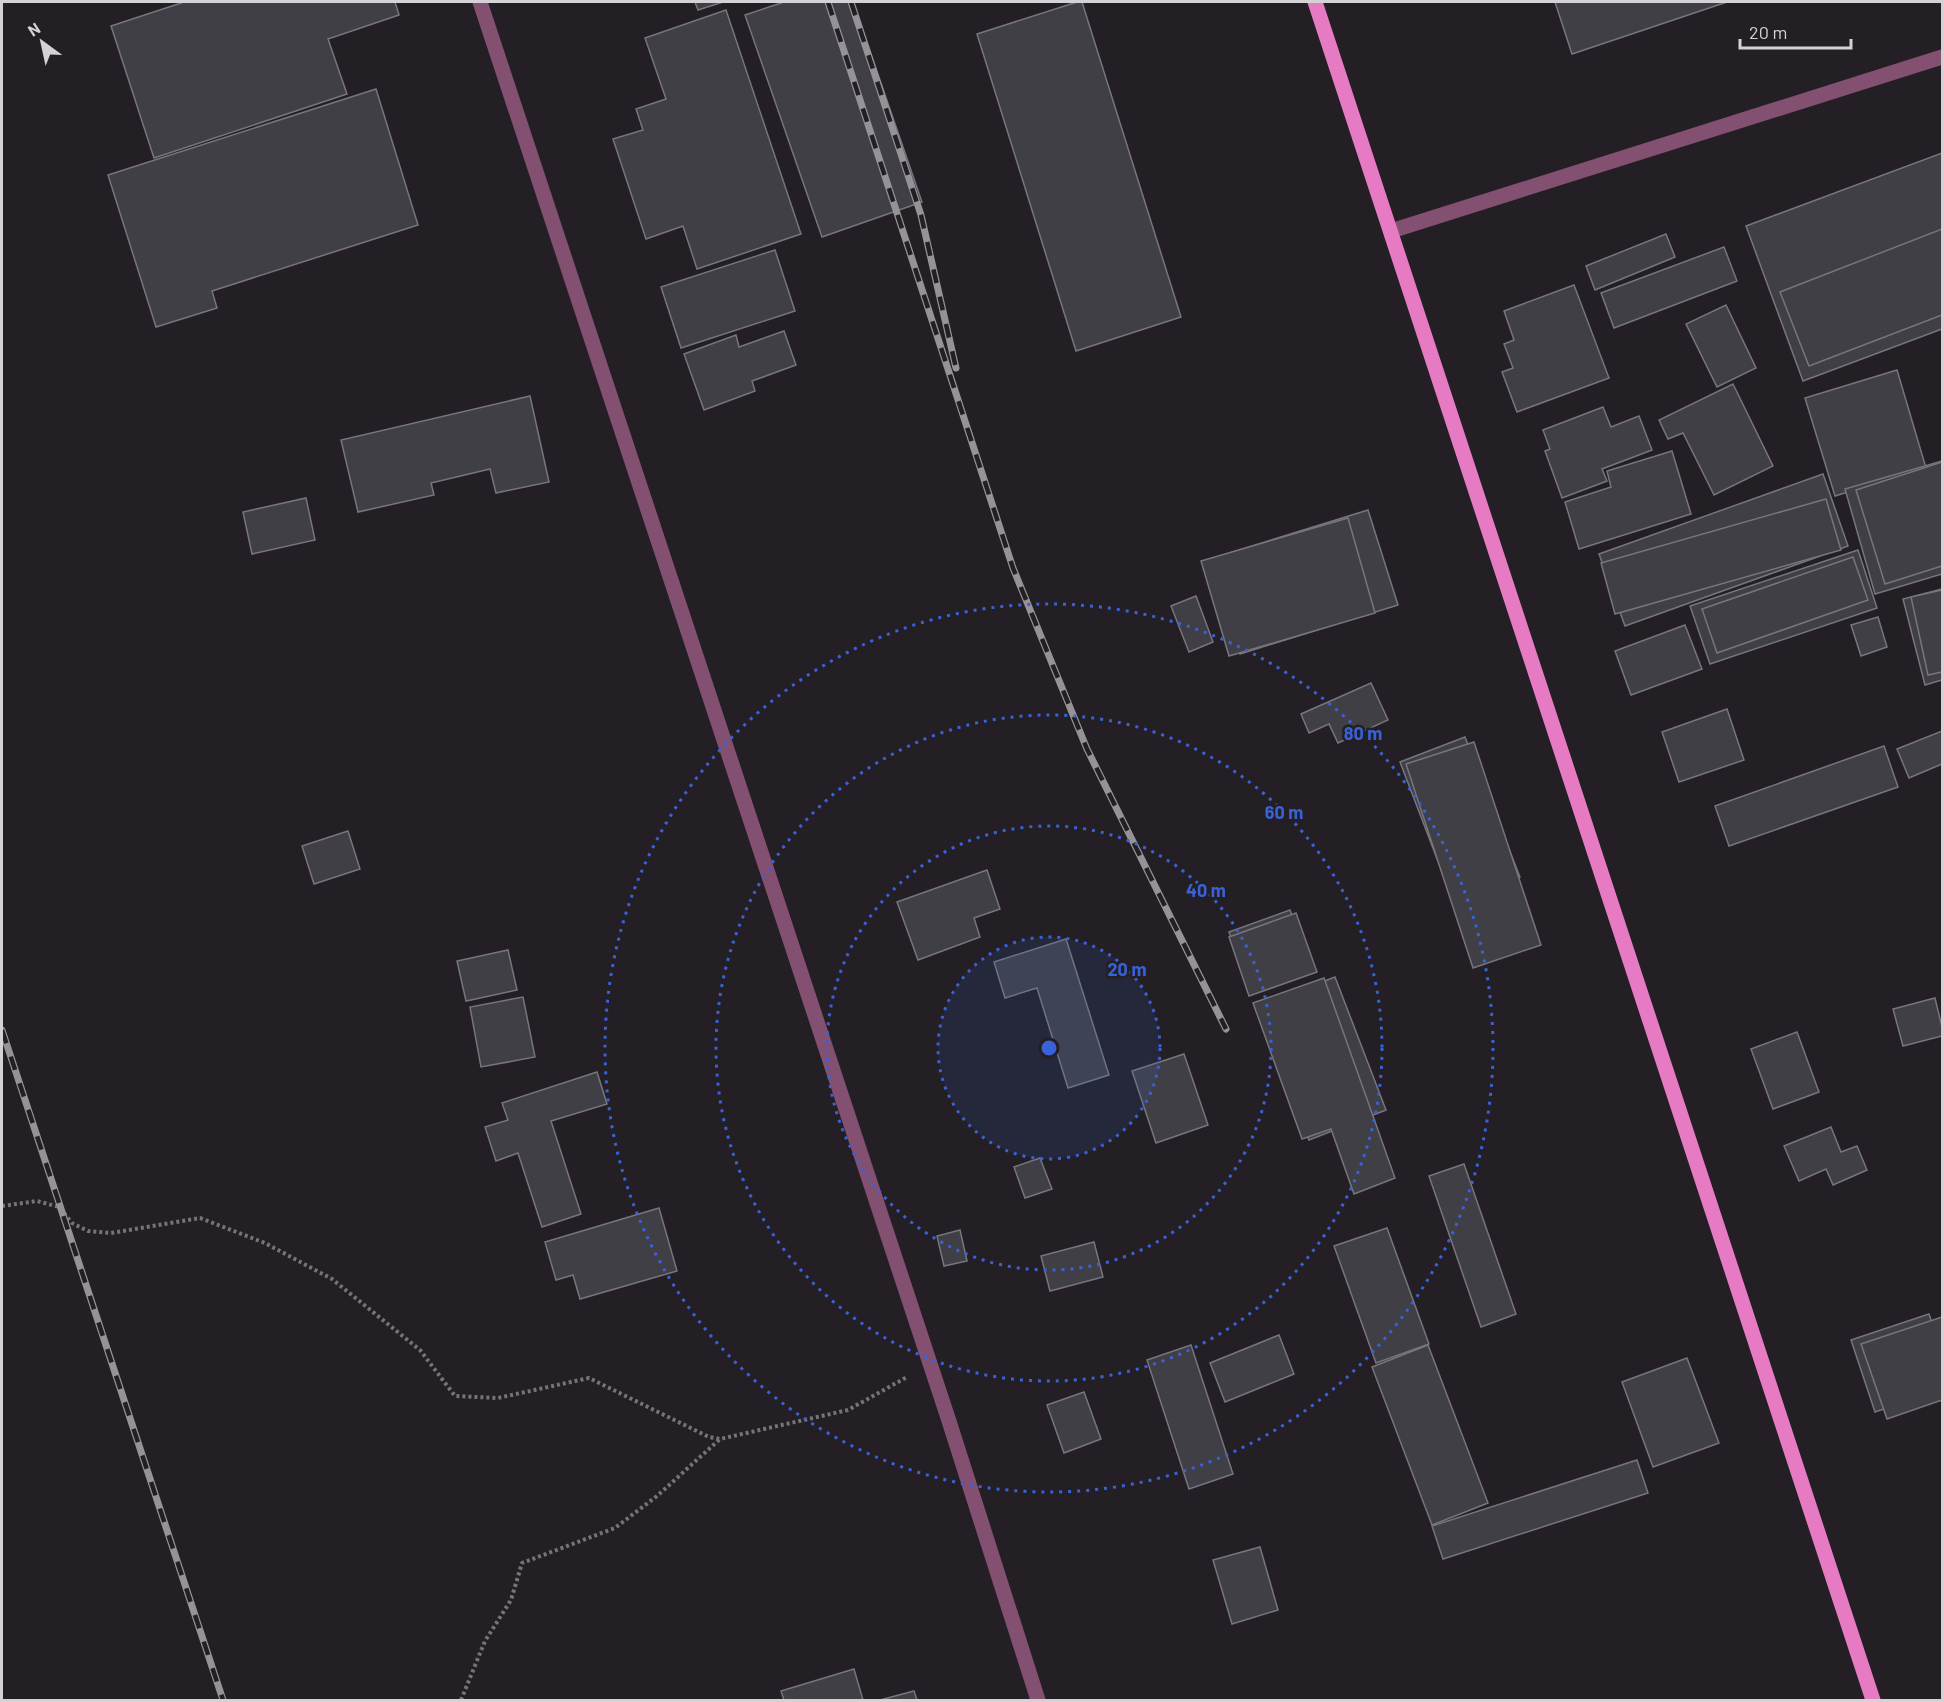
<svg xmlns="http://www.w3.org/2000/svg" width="1944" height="1702" font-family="Barlow,sans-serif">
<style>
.building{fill:#403f45;stroke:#77757d;stroke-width:1.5}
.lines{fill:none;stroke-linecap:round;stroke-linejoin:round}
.path{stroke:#777479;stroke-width:4;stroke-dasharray:3 3;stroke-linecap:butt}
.minor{stroke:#835071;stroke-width:15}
.major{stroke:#e67bc3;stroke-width:15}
.rail-casing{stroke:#969397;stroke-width:7}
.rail{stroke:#231f25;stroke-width:4.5;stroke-dasharray:14;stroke-linecap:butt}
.ring{fill:none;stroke:#3962d8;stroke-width:3;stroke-dasharray:3 6}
.centre{fill:#3962d8;stroke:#231f25;stroke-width:3}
.ring-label{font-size:18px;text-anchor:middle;font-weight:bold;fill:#3962d8;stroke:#231f25;stroke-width:5;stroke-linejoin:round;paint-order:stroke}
</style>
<rect width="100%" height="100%" fill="#231f25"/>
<g class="building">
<polygon points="184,2 395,2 399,15 328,39 347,94 154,158 111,26"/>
<polygon points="695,2 723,2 698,10"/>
<polygon points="784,2 853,2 922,202 822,237 745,15"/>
<polygon points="1077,2 1082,2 1181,317 1076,351 977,34"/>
<polygon points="1555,2 1727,2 1572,54"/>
<polygon points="726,10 801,234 697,269 683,226 646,239 613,139 643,130 636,109 666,99 645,38"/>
<polygon points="376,89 418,225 212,291 217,308 156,327 108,175"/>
<polygon points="1942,153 1942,329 1803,381 1746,226"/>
<polygon points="1942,229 1942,315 1809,366 1780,292"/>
<polygon points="1666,234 1675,257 1595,290 1586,266"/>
<polygon points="1724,247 1737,281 1614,328 1601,293"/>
<polygon points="775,250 795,311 681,348 661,287"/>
<polygon points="1574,285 1609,378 1517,412 1502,372 1513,368 1504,344 1514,340 1504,311"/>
<polygon points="1726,305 1756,368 1717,387 1686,324"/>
<polygon points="784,331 796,365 752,381 755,391 704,410 684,354 736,335 739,347"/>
<polygon points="1897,370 1926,468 1835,496 1805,398"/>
<polygon points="1733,384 1773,466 1714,495 1683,433 1668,439 1659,420"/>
<polygon points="530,396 549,482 496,493 490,469 431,483 434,495 358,512 341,440"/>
<polygon points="1603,407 1611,427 1639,416 1652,450 1602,469 1607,481 1562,498 1545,451 1550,449 1543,430"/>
<polygon points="1672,451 1691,514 1579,549 1565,502 1611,487 1607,471"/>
<polygon points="1942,461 1942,574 1875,594 1845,489"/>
<polygon points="1942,462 1942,566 1885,584 1856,490"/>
<polygon points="1823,474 1848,546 1625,626 1599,554"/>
<polygon points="306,498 315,540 252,554 243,512"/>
<polygon points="1826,499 1841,550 1615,614 1601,563"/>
<polygon points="1368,510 1398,605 1240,654 1210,559"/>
<polygon points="1348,518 1375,613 1229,656 1201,561"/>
<polygon points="1858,550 1877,608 1710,664 1690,606"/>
<polygon points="1853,557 1868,600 1717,653 1702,609"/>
<polygon points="1942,589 1942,680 1925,685 1903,599"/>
<polygon points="1942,590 1942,672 1928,675 1911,597"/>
<polygon points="1196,596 1213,642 1189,652 1171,606"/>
<polygon points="1878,617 1887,647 1861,656 1851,625"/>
<polygon points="1685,625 1702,669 1631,695 1615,651"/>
<polygon points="1371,683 1388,720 1338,743 1329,724 1309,733 1301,714"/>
<polygon points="1727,709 1744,760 1679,782 1662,732"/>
<polygon points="1942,731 1942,764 1909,778 1897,749"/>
<polygon points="1465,737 1520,877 1454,903 1400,762"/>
<polygon points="1474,742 1541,945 1473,968 1406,764"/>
<polygon points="1884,746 1898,787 1729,846 1715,806"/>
<polygon points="348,831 360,869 314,884 302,846"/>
<polygon points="987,870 1000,909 974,918 980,937 918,960 897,902"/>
<polygon points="1290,910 1308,959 1247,981 1229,932"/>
<polygon points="1296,913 1317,972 1249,996 1229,937"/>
<polygon points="1066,939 1109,1075 1068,1088 1037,988 1005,998 994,962"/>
<polygon points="508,950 517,990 466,1001 457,961"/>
<polygon points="1335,977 1386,1110 1309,1140 1257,1007"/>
<polygon points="1324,978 1395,1178 1354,1194 1331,1129 1302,1139 1253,1003"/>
<polygon points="523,997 535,1057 481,1067 470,1007"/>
<polygon points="1935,998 1942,1027 1942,1036 1903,1046 1893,1009"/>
<polygon points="1797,1032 1819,1092 1773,1109 1751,1049"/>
<polygon points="1184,1054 1208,1125 1156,1143 1132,1071"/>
<polygon points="597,1072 607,1104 551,1121 581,1214 542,1227 518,1153 496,1161 485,1127 508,1120 502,1103"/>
<polygon points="1831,1127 1841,1152 1857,1146 1867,1170 1833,1185 1826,1169 1799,1181 1784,1146"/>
<polygon points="1040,1158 1052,1189 1025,1198 1014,1167"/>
<polygon points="1464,1164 1516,1314 1481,1327 1429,1176"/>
<polygon points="659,1208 677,1271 580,1299 573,1275 556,1280 545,1242"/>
<polygon points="1387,1228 1429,1344 1376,1363 1334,1246"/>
<polygon points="960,1230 967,1261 944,1266 937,1236"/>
<polygon points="1094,1242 1103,1277 1050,1291 1041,1256"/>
<polygon points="1929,1314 1942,1352 1942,1389 1875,1412 1851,1340"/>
<polygon points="1942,1317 1942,1400 1887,1419 1861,1344"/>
<polygon points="1279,1335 1294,1374 1225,1402 1210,1363"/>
<polygon points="1191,1345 1233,1474 1189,1489 1147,1360"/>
<polygon points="1428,1345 1488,1503 1432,1525 1372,1367"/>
<polygon points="1687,1358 1719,1443 1653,1467 1622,1382"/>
<polygon points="1084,1392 1101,1439 1064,1453 1047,1405"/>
<polygon points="1637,1460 1648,1493 1443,1559 1432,1526"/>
<polygon points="1260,1547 1278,1610 1232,1624 1213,1560"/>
<polygon points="854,1669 863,1700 784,1700 781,1691"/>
<polygon points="914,1691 917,1700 880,1700"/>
</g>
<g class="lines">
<g class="path">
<polyline points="2,1206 37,1201 59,1207 72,1223 88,1231 111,1233 200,1218 265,1243 332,1279 420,1350 455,1396 498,1398 589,1378 709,1437 720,1439 848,1410 907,1377"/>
<polyline points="461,1700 485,1641 511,1600 522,1563 615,1528 657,1496 720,1439"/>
</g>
<g class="minor">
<polyline points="480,2 949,1421 1038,1700"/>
<polyline points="1391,231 1942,57"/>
</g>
<polyline class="major" points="1315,2 1873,1700"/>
<defs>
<g id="rail">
<polyline points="828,2 1013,568 1087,749 1226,1029"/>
<polyline points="851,2 921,215 956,368"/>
<polyline points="2,1030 223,1700"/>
</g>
</defs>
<use href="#rail" class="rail-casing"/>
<use href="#rail" class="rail"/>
</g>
<circle cx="1049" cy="1048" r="111" fill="#3962d8" fill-opacity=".12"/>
<g class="ring">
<circle cx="1049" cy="1048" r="111"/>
<circle cx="1049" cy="1048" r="222"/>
<circle cx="1049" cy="1048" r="333"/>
<circle cx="1049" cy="1048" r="444"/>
</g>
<circle cx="1049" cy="1048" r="9" class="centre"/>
<g class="ring-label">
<text x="1363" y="740">80 m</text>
<text x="1284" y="819">60 m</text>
<text x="1206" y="897">40 m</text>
<text x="1127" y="976">20 m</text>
</g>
<rect width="1944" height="1702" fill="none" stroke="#d5d2d6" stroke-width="6"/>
<g transform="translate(42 42) rotate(327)" stroke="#231f25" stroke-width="4.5" paint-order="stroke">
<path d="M0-4.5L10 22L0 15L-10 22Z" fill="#d5d2d6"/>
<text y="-9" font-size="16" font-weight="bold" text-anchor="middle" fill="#d5d2d6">N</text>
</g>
<path d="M1740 39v9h111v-9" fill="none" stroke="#d5d2d6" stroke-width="3"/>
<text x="1749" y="39" font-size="18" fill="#d5d2d6" stroke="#231f25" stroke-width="4.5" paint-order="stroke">20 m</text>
</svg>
